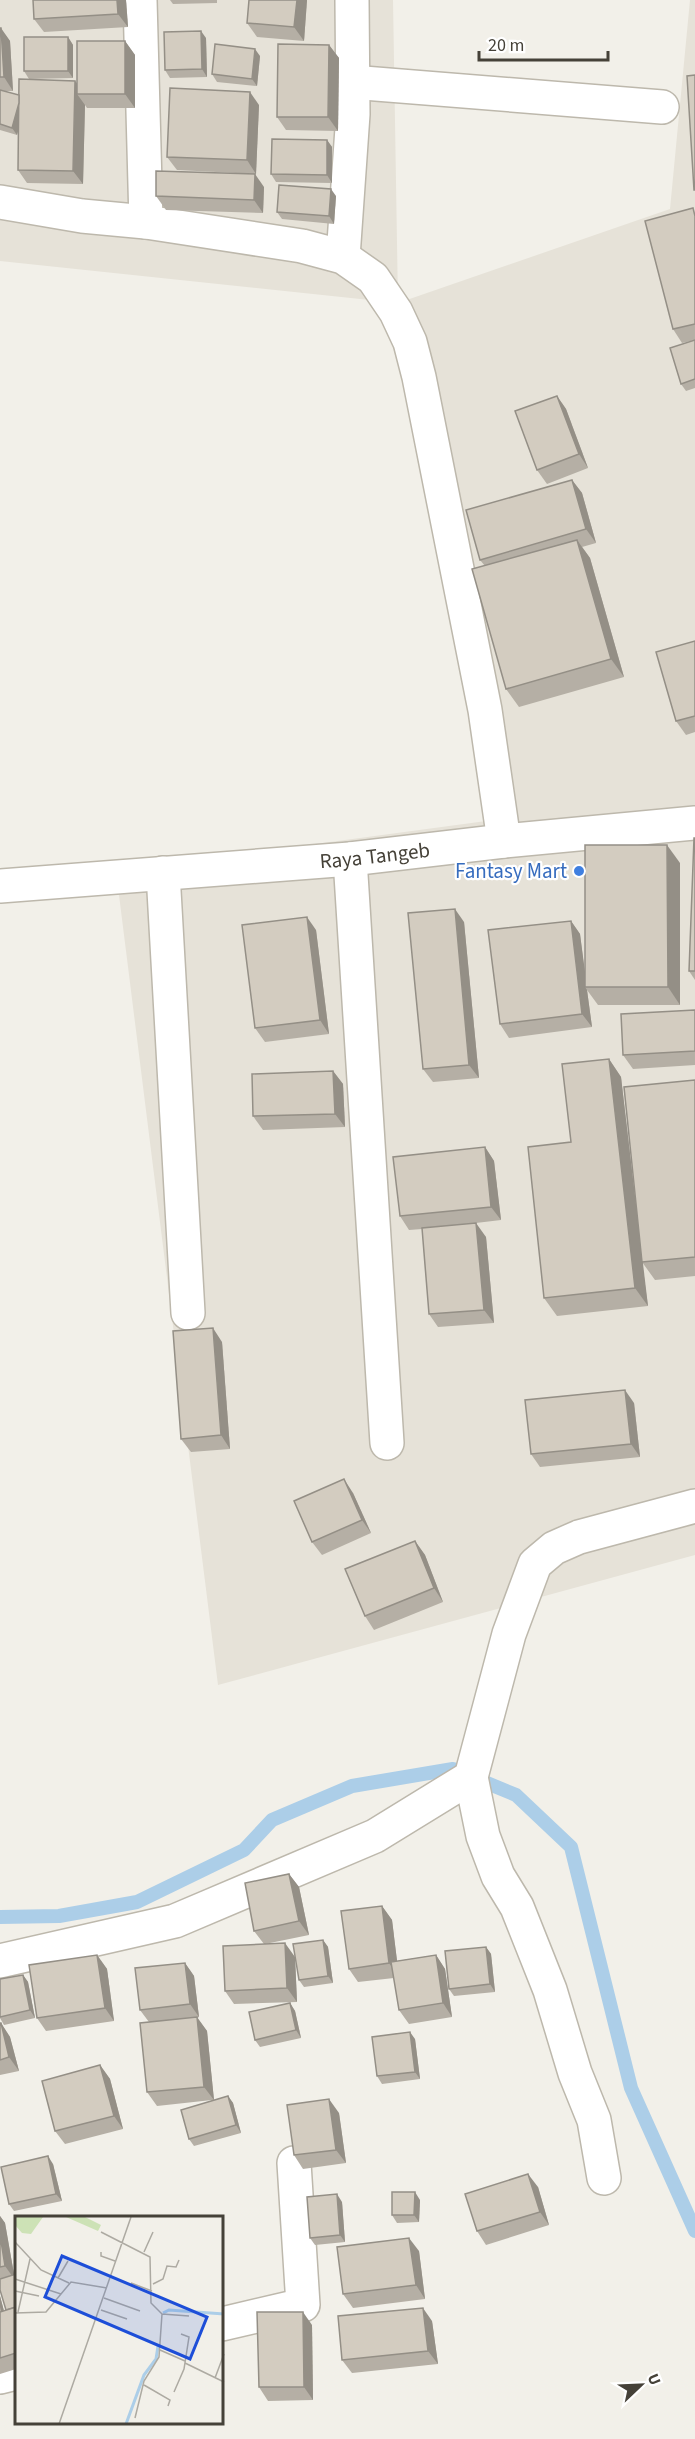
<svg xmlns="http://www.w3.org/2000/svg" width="695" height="2439" font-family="'Source Sans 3',sans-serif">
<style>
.residential{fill:#e6e2d8}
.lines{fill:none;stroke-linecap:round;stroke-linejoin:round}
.stream{stroke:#accee8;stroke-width:14}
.minor-casing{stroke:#bdb8ac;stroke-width:36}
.minor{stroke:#fff;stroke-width:33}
.wall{fill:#b5afa5}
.shaded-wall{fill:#948f86}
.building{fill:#d3ccc0;stroke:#948f86;stroke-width:1.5}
.shop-dot{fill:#3f7fe0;stroke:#fff;stroke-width:2}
.labels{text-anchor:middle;stroke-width:4.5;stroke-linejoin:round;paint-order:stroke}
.street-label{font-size:21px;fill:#454138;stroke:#fff}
.shop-label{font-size:21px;fill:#366cbe;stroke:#fff;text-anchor:end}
.inset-river{fill:none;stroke:#accee8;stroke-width:3}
.inset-road{fill:none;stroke:#adaaa2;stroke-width:1.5}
.view{fill:#1d4ed8;fill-opacity:0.15;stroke:#1d4ed8;stroke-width:3}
.inset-edge{fill:none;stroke:#454138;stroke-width:3}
</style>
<rect width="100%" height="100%" fill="#f2f0e9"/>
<polygon class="residential" points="0,0 393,0 398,303 670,209 690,0 695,0 695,1555 218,1685 116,871 501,819 398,303 0,261"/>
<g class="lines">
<polyline class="stream" points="0,1917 59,1916 137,1902 244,1850 272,1820 352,1786 453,1769 516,1795 571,1847 631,2088 695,2231"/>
<defs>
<g id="minor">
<polyline points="140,0 146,222"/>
<polyline points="351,82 662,107"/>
<polyline points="0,202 82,216 146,222 302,246 343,257 373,278 396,312 410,342 419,377 485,710 504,841"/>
<polyline points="343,257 353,114 352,0"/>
<polyline points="350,859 387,1443"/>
<polyline points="163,873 188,1313"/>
<path id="s1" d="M 0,886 L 350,859 L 504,841 L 695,823"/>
<polyline points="471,1777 483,1836 498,1876 517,1907 550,1990 575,2073 594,2120 604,2178"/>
<polyline points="0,1961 175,1921 375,1836 471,1777 509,1634 535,1564 554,1548 579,1537 695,1506"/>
<polyline points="222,2324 303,2305 294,2163"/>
<polyline points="0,2377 16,2373"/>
</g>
</defs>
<use href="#minor" class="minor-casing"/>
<use href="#minor" class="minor"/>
</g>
<g class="wall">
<polygon points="126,0 128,27 44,32 34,19"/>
<polygon points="170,0 217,0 217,3 173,4"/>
<polygon points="307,0 304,41 257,37 247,23"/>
<polygon points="0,28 10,41 13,91 4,91 19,95 75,81 77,83 125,41 135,55 135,108 87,108 85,105 83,184 27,183 18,170 18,130 17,135 0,130"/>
<polygon points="68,37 73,45 73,78 29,79 24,71"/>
<polygon points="206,38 207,77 170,78 165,70"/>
<polygon points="329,45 339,58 338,131 286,130 277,117"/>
<polygon points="260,56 257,86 217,82 212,74"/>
<polygon points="259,105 256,174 177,170 167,157"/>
<polygon points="327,140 332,147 332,183 276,182 271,174"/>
<polygon points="264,187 263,213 166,210 156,196"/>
<polygon points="336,196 334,224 282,219 277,212"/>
<polygon points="695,211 695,340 682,343 673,329"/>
<polygon points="695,340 695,388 686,391 681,384"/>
<polygon points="557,396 566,409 588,468 547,484 537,470"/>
<polygon points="572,480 582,493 596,543 582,547 590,558 624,677 519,707 506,689 485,566 480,560"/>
<polygon points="695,641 695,732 686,735 676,721"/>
<polygon points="695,838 695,980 689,971"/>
<polygon points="680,863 680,1005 598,1005 587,990 592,1027 509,1038 500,1024 571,921 580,934 585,975"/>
<polygon points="464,922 479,1078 433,1082 423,1069"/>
<polygon points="316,930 329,1034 265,1042 255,1028"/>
<polygon points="695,1010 695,1065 633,1069 623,1055"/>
<polygon points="609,1059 621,1077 641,1252 695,1080 695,1276 655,1280 642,1262 648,1306 557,1316 544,1298 571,1142"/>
<polygon points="333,1071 343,1084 345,1127 263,1130 253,1116"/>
<polygon points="485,1147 494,1161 501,1220 459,1225 486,1237 494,1323 438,1327 429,1314 422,1229 409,1230 400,1216"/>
<polygon points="222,1342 230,1449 191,1452 181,1439"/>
<polygon points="634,1403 640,1457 540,1467 531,1454"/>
<polygon points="353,1493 371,1533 322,1555 312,1542"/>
<polygon points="415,1541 425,1555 443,1602 374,1630 365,1616"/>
<polygon points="289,1874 299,1887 309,1935 265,1944 295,1957 297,2002 234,2004 225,1991 264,1944 254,1931"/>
<polygon points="382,1906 392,1920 397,1961 436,1955 445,1969 452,2017 409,2024 399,2010 394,1978 358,1982 349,1969"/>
<polygon points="323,1940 328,1947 333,1983 304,1987 299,1980"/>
<polygon points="486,1947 491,1954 495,1992 454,1996 449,1989"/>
<polygon points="97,1955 107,1969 114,2021 46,2031 37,2018"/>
<polygon points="185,1963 194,1976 199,2017 197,2018 207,2031 214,2100 228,2096 233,2103 241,2133 194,2146 189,2139 212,2100 157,2106 147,2092 149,2022 140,2010"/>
<polygon points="23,1975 28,1982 35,2018 4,2025 0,2018 0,1979"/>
<polygon points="290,2003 295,2011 301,2038 260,2047 255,2040"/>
<polygon points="0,2023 1,2023 10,2037 19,2071 0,2075"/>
<polygon points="415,2039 420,2079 382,2084 377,2076"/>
<polygon points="100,2065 110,2079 123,2129 65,2144 55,2131"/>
<polygon points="339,2113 346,2163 303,2169 294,2155"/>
<polygon points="53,2164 62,2201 14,2211 9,2204"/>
<polygon points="538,2187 549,2225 486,2245 477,2231"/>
<polygon points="420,2200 419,2222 397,2223 392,2215"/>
<polygon points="342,2202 345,2242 315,2245 310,2238"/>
<polygon points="0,2216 5,2223 14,2274 16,2274 16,2369 0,2374 0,2296 4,2311 6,2310 0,2290"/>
<polygon points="419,2251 425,2299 353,2308 343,2294"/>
<polygon points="432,2321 438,2364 352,2373 342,2360"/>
<polygon points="312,2325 313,2400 268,2401 259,2387"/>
</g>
<g class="shaded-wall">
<polygon points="117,0 126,0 128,27 118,14"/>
<polygon points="297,0 307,0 304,41 294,27"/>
<polygon points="1,28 10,41 13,91 4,77"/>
<polygon points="201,31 206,38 207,77 202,69"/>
<polygon points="68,37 73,45 73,78 68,71"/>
<polygon points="125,41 135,55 135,108 125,94"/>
<polygon points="329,45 339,58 338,131 328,117"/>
<polygon points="255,49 260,56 257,86 252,79"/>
<polygon points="75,81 85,94 77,94 85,105 83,184 73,171"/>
<polygon points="250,92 259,105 256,174 247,160"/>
<polygon points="21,96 26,103 17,135 12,128"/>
<polygon points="327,140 332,147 332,183 327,175"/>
<polygon points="255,174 264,187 263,213 254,200"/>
<polygon points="331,189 336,196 334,224 329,216"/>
<polygon points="557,396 566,409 588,468 579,454"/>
<polygon points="572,480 582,493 596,543 586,529"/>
<polygon points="577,540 590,558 624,677 611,659"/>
<polygon points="667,845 680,863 680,1005 668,987"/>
<polygon points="455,909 464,922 479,1078 469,1065"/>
<polygon points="307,917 316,930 329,1034 320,1020"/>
<polygon points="571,921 580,934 587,987 585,987 587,990 592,1027 582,1014"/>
<polygon points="609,1059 621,1077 648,1306 635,1288"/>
<polygon points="333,1071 343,1084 345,1127 335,1114"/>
<polygon points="485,1147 494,1161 501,1220 491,1207"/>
<polygon points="476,1223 486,1237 494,1323 484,1310"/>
<polygon points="213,1328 222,1342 230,1449 221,1435"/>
<polygon points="625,1390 634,1403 640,1457 631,1444"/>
<polygon points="344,1479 353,1493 371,1533 362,1520"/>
<polygon points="415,1541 425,1555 443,1602 434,1588"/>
<polygon points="289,1874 299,1887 309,1935 299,1921"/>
<polygon points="382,1906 392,1920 399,1977 389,1963"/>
<polygon points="323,1940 328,1947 333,1983 328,1976"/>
<polygon points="285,1943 295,1957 297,2002 287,1988"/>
<polygon points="486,1947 491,1954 495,1992 490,1984"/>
<polygon points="97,1955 107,1969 114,2021 105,2008"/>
<polygon points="436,1955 445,1969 452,2017 443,2003"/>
<polygon points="185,1963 194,1976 199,2017 190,2004"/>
<polygon points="23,1975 28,1982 35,2018 30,2010"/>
<polygon points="290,2003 295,2011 301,2038 296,2030"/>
<polygon points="197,2017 207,2031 214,2100 204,2087"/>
<polygon points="1,2023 10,2037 19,2071 9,2057"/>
<polygon points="410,2032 415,2039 420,2079 415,2072"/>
<polygon points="100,2065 110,2079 123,2129 114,2116"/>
<polygon points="228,2096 233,2103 241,2133 236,2125"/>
<polygon points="329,2099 339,2113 346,2163 336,2150"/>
<polygon points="48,2156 53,2164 62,2201 56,2194"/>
<polygon points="528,2174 538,2187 549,2225 540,2212"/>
<polygon points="415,2192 420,2200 419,2222 414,2215"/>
<polygon points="337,2194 342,2202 345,2242 340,2235"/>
<polygon points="0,2216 5,2223 15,2280 5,2266 0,2235"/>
<polygon points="409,2238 419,2251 425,2299 416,2285"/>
<polygon points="0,2296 8,2326 3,2318 0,2307"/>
<polygon points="423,2308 432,2321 438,2364 428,2351"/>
<polygon points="303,2312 312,2325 313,2400 304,2387"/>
</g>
<g class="building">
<polygon points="33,0 117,0 118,14 34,19"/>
<polygon points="249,0 297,0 294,27 247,23"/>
<polygon points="0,28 1,28 4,77 0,77"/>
<polygon points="201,31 202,69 165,70 164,32"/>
<rect x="24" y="37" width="44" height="34"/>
<rect x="77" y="41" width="48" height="53"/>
<polygon points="215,44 255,49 252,79 212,74"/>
<polygon points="278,44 329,45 328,117 277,117"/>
<polygon points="695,75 695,190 694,190 687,76"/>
<polygon points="19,79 75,81 73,171 18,170"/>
<polygon points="170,88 250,92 247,160 167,157"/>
<polygon points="0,90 19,95 19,103 12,128 0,124"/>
<polygon points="272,139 327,140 327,175 271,174"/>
<polygon points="156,171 255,174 254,200 156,196"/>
<polygon points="279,185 331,189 329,216 277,212"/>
<polygon points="693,208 695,216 695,324 673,329 645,221"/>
<polygon points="695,340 695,379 681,384 670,348"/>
<polygon points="557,396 579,454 537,470 515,411"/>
<polygon points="572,480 586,529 480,560 466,510"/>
<polygon points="577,540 611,659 506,689 472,569"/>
<polygon points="695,641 695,716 676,721 656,652"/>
<polygon points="694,838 695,838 695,971 689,971"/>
<polygon points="585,845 667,845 668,987 585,987"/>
<polygon points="455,909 469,1065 423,1069 408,913"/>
<polygon points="307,917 320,1020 255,1028 242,925"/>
<polygon points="571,921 582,1014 500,1024 488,930"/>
<polygon points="695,1010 695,1051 623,1055 621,1014"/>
<polygon points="609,1059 635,1288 544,1298 528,1147 571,1142 562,1064"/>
<polygon points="333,1071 335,1114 253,1116 252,1074"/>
<polygon points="695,1080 695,1257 642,1262 624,1087"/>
<polygon points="485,1147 491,1207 400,1216 393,1157"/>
<polygon points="476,1223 484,1310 429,1314 422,1228"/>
<polygon points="213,1328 221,1435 181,1439 173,1331"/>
<polygon points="625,1390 631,1444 531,1454 525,1400"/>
<polygon points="344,1479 362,1520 312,1542 294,1501"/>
<polygon points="415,1541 434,1588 365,1616 345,1569"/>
<polygon points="289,1874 299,1921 254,1931 245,1883"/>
<polygon points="382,1906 389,1963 349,1969 341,1911"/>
<polygon points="323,1940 328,1976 299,1980 293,1944"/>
<polygon points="285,1943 287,1988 225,1991 223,1946"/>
<polygon points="486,1947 490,1984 449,1989 445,1951"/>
<polygon points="97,1955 105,2008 37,2018 29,1965"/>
<polygon points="436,1955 443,2003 399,2010 391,1962"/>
<polygon points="185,1963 190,2004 140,2010 135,1968"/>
<polygon points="23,1975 30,2010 0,2017 0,1979"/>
<polygon points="290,2003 296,2030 255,2040 249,2012"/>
<polygon points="197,2017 204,2087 147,2092 140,2023"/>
<polygon points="0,2023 1,2023 9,2057 0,2060"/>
<polygon points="410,2032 415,2072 377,2076 372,2037"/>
<polygon points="100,2065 114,2116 55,2131 42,2081"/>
<polygon points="228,2096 236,2125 189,2139 181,2110"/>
<polygon points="329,2099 336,2150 294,2155 287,2105"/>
<polygon points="48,2156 56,2194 9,2204 1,2167"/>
<polygon points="528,2174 540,2212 477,2231 465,2194"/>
<polygon points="392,2192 415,2192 414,2215 392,2215"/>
<polygon points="337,2194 340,2235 310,2238 307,2197"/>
<polygon points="0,2235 5,2266 0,2267"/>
<polygon points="409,2238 416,2285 343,2294 337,2247"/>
<polygon points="16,2274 16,2307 6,2310 0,2290 0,2279"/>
<polygon points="16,2307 16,2353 0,2358 0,2312"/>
<polygon points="423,2308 428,2351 342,2360 338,2316"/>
<polygon points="257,2312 303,2312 304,2387 259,2387"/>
</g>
<circle class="shop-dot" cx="579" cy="871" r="6"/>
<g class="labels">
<g class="street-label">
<text dy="7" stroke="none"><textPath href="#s1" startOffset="376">Raya Tangeb</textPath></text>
</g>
<g class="shop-label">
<text x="567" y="878">Fantasy Mart</text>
</g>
</g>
<g transform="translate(15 2216)">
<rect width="208" height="208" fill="#f2f0e9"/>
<path d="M 0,1 L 28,1 L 16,18 L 7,17 L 0,9 ZM 51,1 L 70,1 L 86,9 L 83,15 Z" fill="#cde2b6"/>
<path class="inset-river" d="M 148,97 L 154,94 L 209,98M 111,208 L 129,159 L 141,143 L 143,130"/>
<path class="inset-road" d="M 86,16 L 135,41 L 136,87 L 147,98 L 144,141 L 129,165 L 120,202M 0,26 L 26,54 L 54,67M 86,36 L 86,40 L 100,45M 129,36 L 138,16M 43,62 L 53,45M 0,63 L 46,78M 116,67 L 137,75M 138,68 L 148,63 L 152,50 L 161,51 L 164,44M 0,75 L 24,80M 89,82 L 125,95M 86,94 L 112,103M 3,96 L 15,43M 0,97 L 31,96 L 56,66 L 92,72M 147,98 L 174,100M 145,134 L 170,145M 170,147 L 209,166M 200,162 L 209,138M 129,169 L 155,184 L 153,190M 159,176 L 169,153 L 174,121 L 166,118M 44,208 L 116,1"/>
<path class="view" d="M 47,40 L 192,101 L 175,143 L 30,81 Z"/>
<rect width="208" height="208" class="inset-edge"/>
</g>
<g transform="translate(641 2385) rotate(67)" stroke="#ffffff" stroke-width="4.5" paint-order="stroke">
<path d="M0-4.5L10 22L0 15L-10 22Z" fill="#454138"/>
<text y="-9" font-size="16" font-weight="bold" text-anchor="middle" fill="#454138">U</text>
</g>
<path d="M479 51v9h129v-9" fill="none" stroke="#454138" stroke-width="3"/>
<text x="488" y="51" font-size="18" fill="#454138" stroke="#ffffff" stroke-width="4.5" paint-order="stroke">20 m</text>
</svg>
